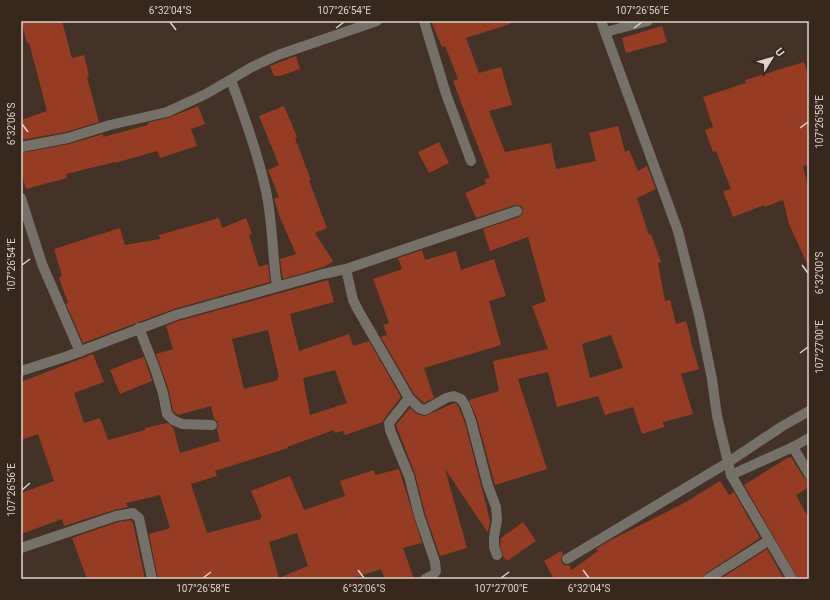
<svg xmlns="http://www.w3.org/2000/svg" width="830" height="600" font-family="Roboto,sans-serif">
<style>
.building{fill:#963c24;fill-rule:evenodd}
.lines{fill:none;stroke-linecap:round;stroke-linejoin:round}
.minor{stroke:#757168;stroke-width:10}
.ticks{fill:none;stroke:#ded3cb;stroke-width:1.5}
.neatline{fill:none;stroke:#ded3cb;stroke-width:1.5}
.ticks-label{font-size:10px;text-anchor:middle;fill:#ded3cb}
</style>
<rect width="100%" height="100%" fill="#433225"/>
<g class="building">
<polygon points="21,21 62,21 72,58 84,55 89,76 87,77 99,122 66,132 21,140 21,120 47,111 29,43 27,43"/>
<path d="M 431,21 L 510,21 L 510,24 L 466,38 L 479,73 L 501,67 L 512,105 L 489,111 L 505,152 L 551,143 L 556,169 L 596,161 L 589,133 L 618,126 L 625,152 L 629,150 L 638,171 L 647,166 L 656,189 L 637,198 L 649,235 L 651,234 L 661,262 L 658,263 L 665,301 L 670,300 L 676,324 L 686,321 L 691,339 L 690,339 L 699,369 L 681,374 L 693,414 L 663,422 L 664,427 L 642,434 L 633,407 L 605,415 L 598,396 L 557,407 L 548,372 L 518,379 L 547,469 L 495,485 L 477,419 L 469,400 L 499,391 L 493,361 L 548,349 L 532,306 L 546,301 L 528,237 L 490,251 L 483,229 L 519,217 L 523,213 L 522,206 L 515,205 L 476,218 L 465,193 L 486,184 L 485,179 L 490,178 L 453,81 L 458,79 L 445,46 L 442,47 ZM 611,335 L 623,368 L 590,378 L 582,344 Z"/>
<polygon points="662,26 667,42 626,53 622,38"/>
<polygon points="296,56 300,69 280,76 274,76 270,66"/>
<polygon points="804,62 809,78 809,165 803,166 809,191 809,268 789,224 783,200 765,207 764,205 733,217 723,191 731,189 716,151 713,152 705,130 713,127 703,97 746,83 745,80"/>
<polygon points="198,106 205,124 191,129 197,146 160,158 157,151 115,163 115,162 66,174 67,178 26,189 21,171 21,153 69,144 103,134 103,137 148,125 148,123 150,122 168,118"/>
<polygon points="284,106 297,137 295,138 311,180 309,181 327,228 315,233 333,261 324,267 283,279 280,259 296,254 281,220 274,199 279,197 268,170 279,165 259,116"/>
<polygon points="439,142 449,163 429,173 418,152"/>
<polygon points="219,218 222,228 246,218 252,234 249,235 259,267 268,264 270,282 174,309 83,343 66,304 68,303 59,278 62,276 54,249 120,228 125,245 160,239 159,235"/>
<polygon points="422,250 425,260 456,251 461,270 494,259 506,296 489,301 501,345 424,368 434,398 424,403 414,394 381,337 387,335 383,325 389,323 373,279 402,269 398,258"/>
<path d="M 328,280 L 334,302 L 290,314 L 299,351 L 349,334 L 353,346 L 369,341 L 401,397 L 384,419 L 383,422 L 345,435 L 343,431 L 335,433 L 334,430 L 287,447 L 288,448 L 215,471 L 217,476 L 191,484 L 207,533 L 261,519 L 260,518 L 262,517 L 251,491 L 290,476 L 304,510 L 345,496 L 340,481 L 374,470 L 375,475 L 399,469 L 422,543 L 403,548 L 414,579 L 385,579 L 381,569 L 351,579 L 158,579 L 149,534 L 170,528 L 160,495 L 126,503 L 128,507 L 114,510 L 64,526 L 62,519 L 21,534 L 21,493 L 54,481 L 38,434 L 21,440 L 21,382 L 93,354 L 104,382 L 74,393 L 84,423 L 100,418 L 108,440 L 145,430 L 145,428 L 167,423 L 173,427 L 180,453 L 220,441 L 217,429 L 218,426 L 218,422 L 214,419 L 211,406 L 178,415 L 173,411 L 169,391 L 156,354 L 173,349 L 166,326 L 178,321 ZM 268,330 L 279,377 L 277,378 L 278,380 L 244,389 L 232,339 ZM 335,370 L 347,403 L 310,415 L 303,378 ZM 297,533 L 308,566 L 279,578 L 269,542 Z"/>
<polygon points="144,357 152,381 120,394 110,370 132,361"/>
<polygon points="454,403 457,404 459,408 465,423 490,520 488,533 445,469 467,548 440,556 425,513 415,474 396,425 410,408 417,414 425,416"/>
<polygon points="789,457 790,458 791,457 804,478 809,480 809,487 796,495 809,519 809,579 798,579 744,485"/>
<polygon points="720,481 729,495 734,492 760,538 705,574 702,579 554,579 544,561 561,551 563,554 561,559 561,562 564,565 569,565 572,570 598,551 596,549 609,541 686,502"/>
<polygon points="131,520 133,523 145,579 87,579 72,538 118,522"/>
<polygon points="523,522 536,541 507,561 503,556 500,546 501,538"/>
<polygon points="767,549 784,579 720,579"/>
</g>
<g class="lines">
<g class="minor">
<polyline points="424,21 446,94 471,161"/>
<polyline points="601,21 605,32"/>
<polyline points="648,21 605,32 678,231 699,315 712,379 717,416 731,475 792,579"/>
<path d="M 231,80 C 244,116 258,154 266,191 C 273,223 272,255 277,286"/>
<polyline points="21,147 68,138 110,125 167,112 206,94 252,67 278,55 377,21"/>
<polyline points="21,198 42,264 80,352"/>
<polyline points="346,269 353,300 358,310 409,398 419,408 425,410 446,398 454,396 461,399 465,405 471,421 488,486 496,507 497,520 494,537 494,547 497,555"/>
<polyline points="139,328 154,366 163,393 167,414 173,420 182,424 212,425"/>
<polyline points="21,371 68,356 176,315 323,274 346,269 517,211"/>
<polyline points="409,398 389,423 390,430 409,476 419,515 435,562 436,571 433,575 425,579"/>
<polyline points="793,447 809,474"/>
<polyline points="731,475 793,447 809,438"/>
<polyline points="21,548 116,516 133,513 139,518 152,579"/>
<polyline points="567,559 727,463 781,427 809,411"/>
<polyline points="708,579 768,541"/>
</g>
</g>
<path class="ticks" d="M 170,22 L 176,30M 336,28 L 344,22M 634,28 L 642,22M 22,124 L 28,132M 800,128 L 808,122M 22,265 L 30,259M 802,265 L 808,273M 800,353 L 808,347M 22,490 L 30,483M 358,570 L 364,578M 583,570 L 589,578M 203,578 L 211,572M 501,578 L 509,572"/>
<rect width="830" height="600" fill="none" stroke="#38281b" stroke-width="44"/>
<g transform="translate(772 58) rotate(53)" stroke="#38281b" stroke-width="3" paint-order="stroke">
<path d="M0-3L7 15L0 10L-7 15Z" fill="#ded3cb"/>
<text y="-6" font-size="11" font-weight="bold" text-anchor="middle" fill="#ded3cb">U</text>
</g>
<rect x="22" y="22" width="786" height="556" class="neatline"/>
<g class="ticks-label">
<text x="170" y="14">6°32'04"S</text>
<text x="344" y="14">107°26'54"E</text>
<text x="642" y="14">107°26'56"E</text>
<text transform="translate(819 122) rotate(-90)" y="4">107°26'58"E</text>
<text transform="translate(11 124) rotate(-90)" y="4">6°32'06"S</text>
<text transform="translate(11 265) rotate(-90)" y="4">107°26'54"E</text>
<text transform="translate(819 273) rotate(-90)" y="4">6°32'00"S</text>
<text transform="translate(819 347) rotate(-90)" y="4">107°27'00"E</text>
<text transform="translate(11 490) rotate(-90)" y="4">107°26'56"E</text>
<text x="203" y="592">107°26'58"E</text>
<text x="364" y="592">6°32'06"S</text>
<text x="501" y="592">107°27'00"E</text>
<text x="589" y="592">6°32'04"S</text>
</g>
</svg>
